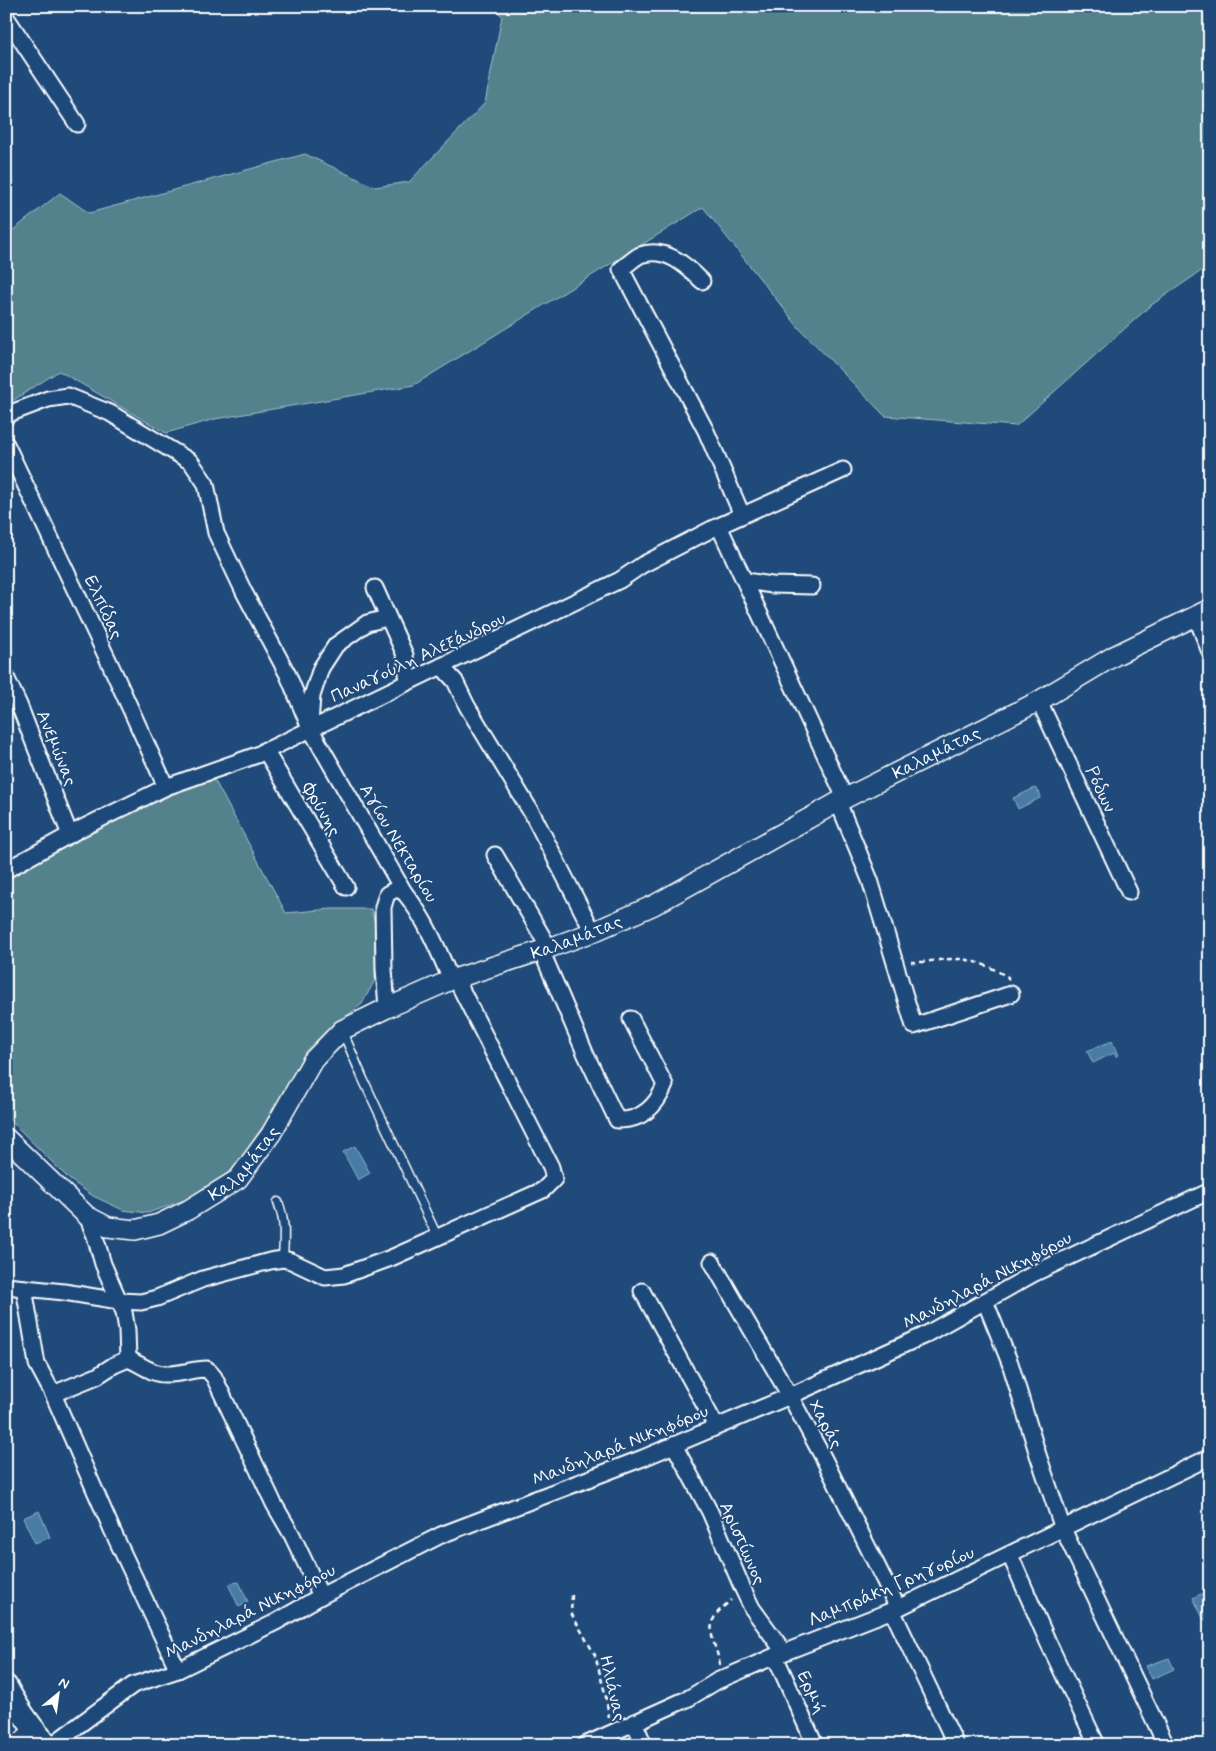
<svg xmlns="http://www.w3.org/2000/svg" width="1216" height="1751" font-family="Mynerve,sans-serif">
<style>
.green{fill:#52828d;stroke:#a8c0c6}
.water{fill:#487ba5;stroke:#91b0c9}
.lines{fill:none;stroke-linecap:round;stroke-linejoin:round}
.service-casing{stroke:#fff;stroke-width:11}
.minor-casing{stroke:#fff;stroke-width:19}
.tertiary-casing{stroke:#fff;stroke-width:22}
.secondary-casing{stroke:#fff;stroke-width:25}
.path{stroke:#fff;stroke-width:2.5;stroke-dasharray:5 4;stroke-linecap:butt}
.service{stroke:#1f4a7a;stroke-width:8}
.minor{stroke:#1f4a7a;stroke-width:15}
.tertiary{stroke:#1f4a7a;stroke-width:19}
.secondary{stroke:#1f4a7a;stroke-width:21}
.labels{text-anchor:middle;stroke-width:4;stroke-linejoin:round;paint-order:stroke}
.street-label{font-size:18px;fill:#fff;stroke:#1f4a7a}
</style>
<rect width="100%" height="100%" fill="#1f4a7a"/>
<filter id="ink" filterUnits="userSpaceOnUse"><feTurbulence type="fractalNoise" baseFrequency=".02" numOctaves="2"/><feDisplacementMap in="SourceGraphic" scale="10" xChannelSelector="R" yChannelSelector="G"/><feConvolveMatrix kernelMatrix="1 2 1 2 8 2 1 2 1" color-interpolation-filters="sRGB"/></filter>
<g filter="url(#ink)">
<g class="green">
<polygon points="492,6 1210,6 1210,265 1150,306 1016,426 885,416 799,328 703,207 414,385 215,419 166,433 59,371 6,405 6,240 12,231 60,193 89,213 305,154 375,187 409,182 485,103 502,16"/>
<polygon points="203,780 215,781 286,913 331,909 371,909 376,927 375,980 362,1004 317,1040 276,1107 234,1169 185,1200 148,1213 123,1210 93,1196 70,1180 6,1116 6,880 75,840"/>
</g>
<g class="water">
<polygon points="1035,788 1040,793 1040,798 1018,809 1013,798"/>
<polygon points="1112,1041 1118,1055 1116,1057 1114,1053 1093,1063 1087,1051"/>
<polygon points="355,1146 370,1173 358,1180 343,1152"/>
<polygon points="39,1511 50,1537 35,1543 23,1518"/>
<polygon points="239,1582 248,1602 239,1607 229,1586 231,1583"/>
<polygon points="1203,1593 1210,1606 1210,1618 1204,1620 1193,1598"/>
<polygon points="1169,1658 1174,1669 1152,1679 1146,1666"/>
</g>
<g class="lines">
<defs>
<g id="service">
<polyline points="342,1030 363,1079 437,1236"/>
<path d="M 278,1202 C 286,1224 284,1236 283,1259"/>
</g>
<g id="minor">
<polyline points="6,17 77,124"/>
<path d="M 702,281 C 686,265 665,246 640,255 C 634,258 627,265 621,269 L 706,431 L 742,515"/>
<path d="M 6,417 L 11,413 L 48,399 L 68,396 L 110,413 L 191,462 L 206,484 L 216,533 L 244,592 L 288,675 L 310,728 L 404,892 C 425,918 438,949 451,980"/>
<polyline points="6,444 111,666 166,787"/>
<polyline points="719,526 845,798"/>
<polyline points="746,581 772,585 812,586"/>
<polyline points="375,588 405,655 408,682"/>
<polyline points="1196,616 1210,652"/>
<polyline points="441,666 455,681 467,706 533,815 593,932"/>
<polyline points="6,677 19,705 70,835"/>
<polyline points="1039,701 1129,892"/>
<polyline points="310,724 312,696 321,668 336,645 367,623 387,618"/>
<polyline points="265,750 346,887"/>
<polyline points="838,802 870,880 914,1026 1011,994"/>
<polyline points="495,855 549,948"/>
<polyline points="6,870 82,828 166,787 257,755 620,580 642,565 712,529 843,470"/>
<path d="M 541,950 L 586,1055 L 617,1120 C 641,1121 656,1107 665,1085 L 631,1019"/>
<polyline points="387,1008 384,969 383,907 387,894 396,889 404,892"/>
<polyline points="87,1216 95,1236 103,1264 124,1312 127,1330 128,1359"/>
<polyline points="712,1262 790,1396 824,1459 898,1608"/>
<polyline points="6,1286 64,1292 119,1301 141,1302 157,1298 203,1279 270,1261 283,1259 291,1261 325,1277 344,1275 391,1258 543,1190 554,1179 551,1167 456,979"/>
<path d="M 24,1288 L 37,1364 L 53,1394 L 97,1376 L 114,1365 L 128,1359 C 139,1363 152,1374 164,1374 C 179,1375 192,1369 207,1369 L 214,1377 L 274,1504 L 292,1535 L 321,1596"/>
<polyline points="642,1291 716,1426"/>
<polyline points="985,1301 1010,1363 1038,1455 1063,1529 1166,1745"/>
<polyline points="53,1394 113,1532 178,1670"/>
<polyline points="674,1445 710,1512 742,1587 752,1608 784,1652"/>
<polyline points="1010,1555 1048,1642 1097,1745"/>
<polyline points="892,1610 956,1745"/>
<polyline points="775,1656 815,1745"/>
<polyline points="634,1722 644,1745"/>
<polyline points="52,1745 133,1685 178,1670 276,1622 321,1596 441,1535 643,1458 790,1396 923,1336 1033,1274 1210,1191"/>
<polyline points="585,1745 689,1698 717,1681 775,1656 898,1608 1210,1457"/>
</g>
<g id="tertiary">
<path id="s1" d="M 6,1138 L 87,1216 L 108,1227 L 135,1230 L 159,1224 L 188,1210 L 238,1179 L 271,1134 L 313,1060 L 342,1030 L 387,1008 L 451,980 L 549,948 L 593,932 L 654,905 L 838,802 L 1039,701 L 1114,656 L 1210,609"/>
<polyline points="18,1745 34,1731"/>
</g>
<path id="secondary" d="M 6,1686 C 18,1708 30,1727 48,1745"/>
</defs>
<use href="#service" class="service-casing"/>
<use href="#minor" class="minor-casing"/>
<use href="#tertiary" class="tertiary-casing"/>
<use href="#secondary" class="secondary-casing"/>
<g class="path">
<path d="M 911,962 C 927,963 943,958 959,959 C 977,960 992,968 1008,977 L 1008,980"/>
<polyline points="572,1595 571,1613 595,1655 606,1697 609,1718"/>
<path d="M 720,1665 C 717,1646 703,1628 719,1611 C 723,1607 727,1604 731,1600"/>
</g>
<use href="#service" class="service"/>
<use href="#minor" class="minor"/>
<use href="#tertiary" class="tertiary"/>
<use href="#secondary" class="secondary"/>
</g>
</g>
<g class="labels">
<g class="street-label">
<text transform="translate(104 607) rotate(65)" y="6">Ελπίδας</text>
<text transform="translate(418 657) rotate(-25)" y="6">Παναγούλη Αλεξάνδρου</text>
<text transform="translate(57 748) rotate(68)" y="6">Ανεμώνας</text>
<text dy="6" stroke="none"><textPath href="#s1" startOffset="1119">Καλαμάτας</textPath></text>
<text transform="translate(1101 789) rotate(65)" y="6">Ρόδων</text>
<text transform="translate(322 809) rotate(60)" y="6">Φρύνης</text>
<text transform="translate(399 843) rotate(59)" y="6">Αγίου Νεκταρίου</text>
<text dy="6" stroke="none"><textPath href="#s1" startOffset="714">Καλαμάτας</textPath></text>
<text dy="6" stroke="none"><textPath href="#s1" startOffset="294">Καλαμάτας</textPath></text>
<text transform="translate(987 1280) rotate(-28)" y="6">Μανδηλαρά Νικηφόρου</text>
<text transform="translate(826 1424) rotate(62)" y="6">Χαράς</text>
<text transform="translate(620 1445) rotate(-22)" y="6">Μανδηλαρά Νικηφόρου</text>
<text transform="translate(743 1543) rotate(66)" y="6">Αριστίωνος</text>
<text transform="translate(891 1586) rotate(-23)" y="6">Λαμπράκη Γρηγορίου</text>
<text transform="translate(250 1611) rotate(-27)" y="6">Μανδηλαρά Νικηφόρου</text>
<text transform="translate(613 1688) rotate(77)" y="6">Ηλιάνας</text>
<text transform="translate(812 1692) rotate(65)" y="6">Ερμή</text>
</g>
</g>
<rect width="1216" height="1751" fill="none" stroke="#1f4a7a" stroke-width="25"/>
<rect x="12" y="12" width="1191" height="1726" fill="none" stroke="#fff" stroke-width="2" filter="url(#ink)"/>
<g transform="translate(58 1694) rotate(29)" stroke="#1f4a7a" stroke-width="4" paint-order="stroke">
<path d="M0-4L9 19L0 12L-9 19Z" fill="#ffffff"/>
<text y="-8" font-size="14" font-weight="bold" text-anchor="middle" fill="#ffffff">N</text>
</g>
</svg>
